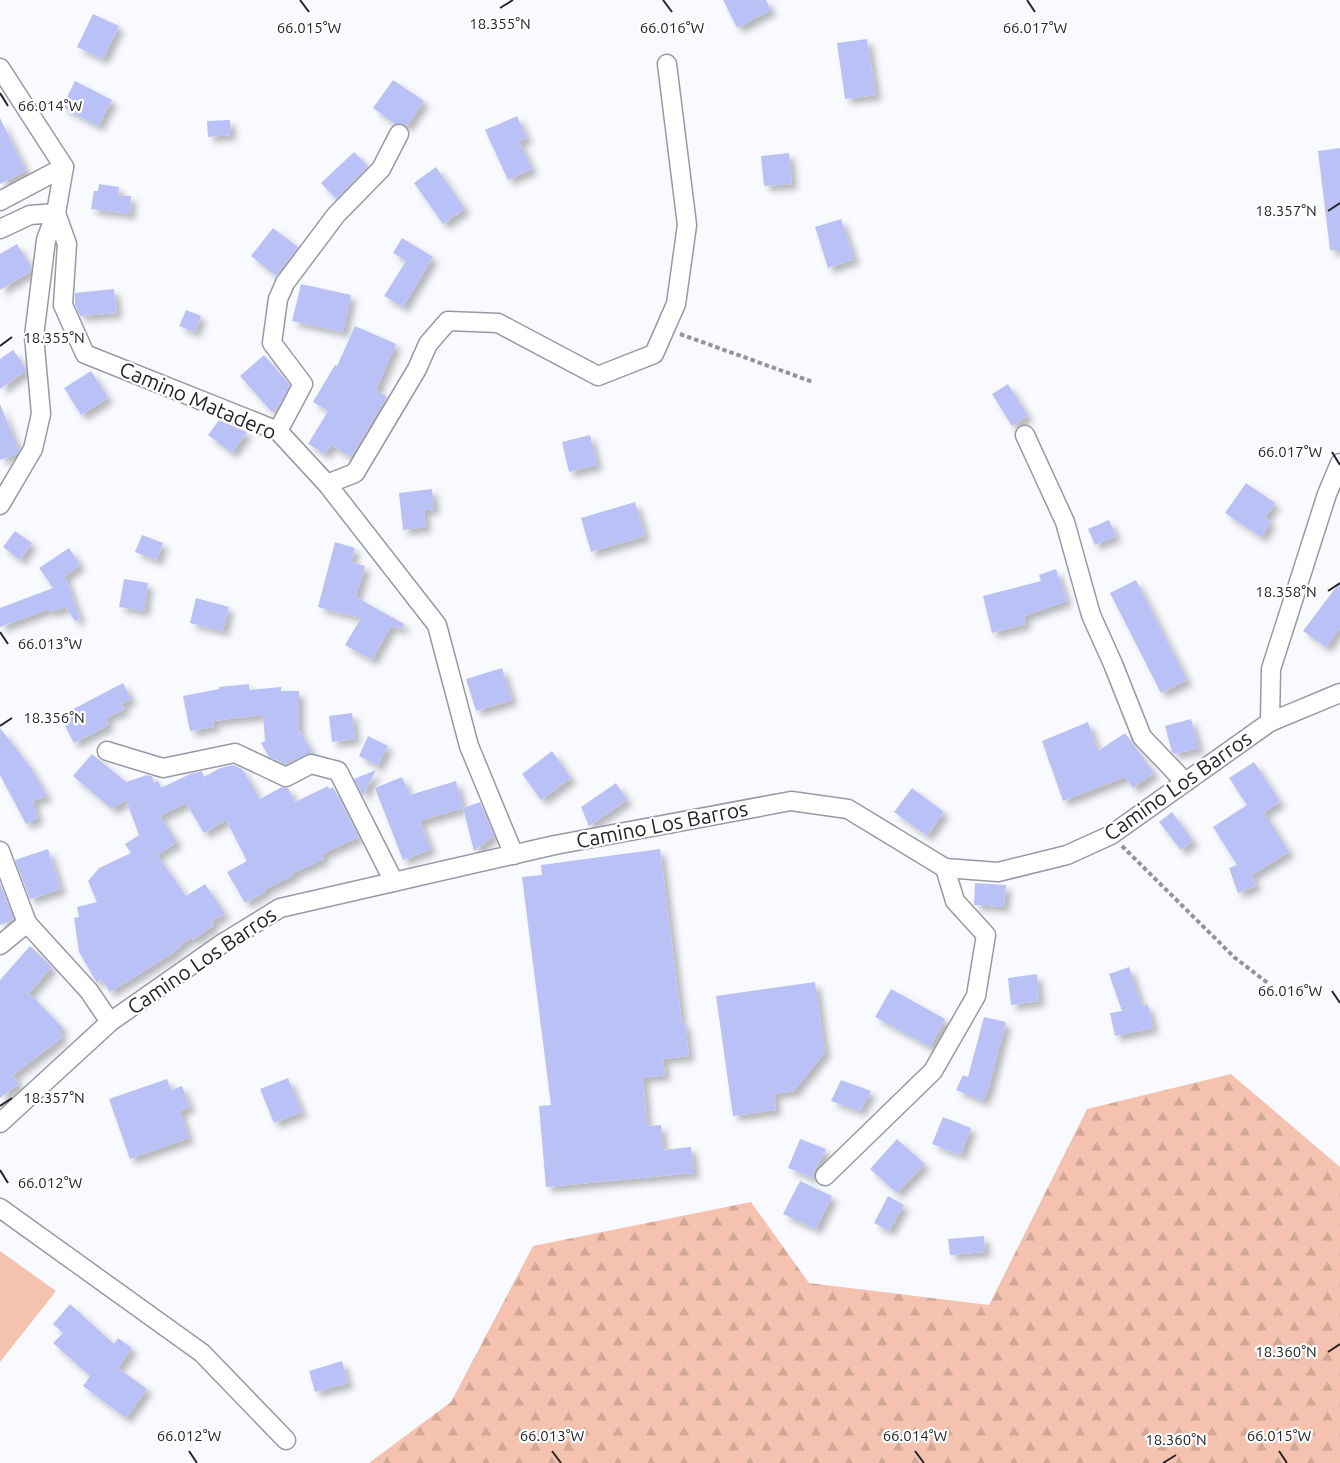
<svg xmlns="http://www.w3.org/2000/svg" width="1340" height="1463" font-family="Ubuntu,sans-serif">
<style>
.green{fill:#f4c2af}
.forest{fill:url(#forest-firs)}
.building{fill:#bac1f7;filter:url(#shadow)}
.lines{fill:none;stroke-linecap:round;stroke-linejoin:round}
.minor-casing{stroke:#9899a5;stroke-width:21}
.path{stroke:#939499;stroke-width:4;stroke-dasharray:4.5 3;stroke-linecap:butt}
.minor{stroke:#fff;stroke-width:18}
.ticks{fill:none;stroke:#242529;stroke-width:2}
.labels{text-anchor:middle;stroke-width:4.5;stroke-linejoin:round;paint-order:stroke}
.street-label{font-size:21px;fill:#242529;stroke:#fff}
.ticks-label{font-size:15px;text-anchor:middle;fill:#242529;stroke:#fff;stroke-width:4.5;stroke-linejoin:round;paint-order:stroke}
</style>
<defs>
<pattern id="forest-firs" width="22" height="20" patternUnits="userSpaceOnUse" patternTransform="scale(1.5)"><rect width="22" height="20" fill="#f4c2af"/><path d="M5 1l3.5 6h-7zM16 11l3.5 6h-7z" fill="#d1a797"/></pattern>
<filter id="shadow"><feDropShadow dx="5.5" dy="5.5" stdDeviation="3" flood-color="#0004"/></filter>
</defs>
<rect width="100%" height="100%" fill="#f9faff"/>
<polygon class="green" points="0,1251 56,1291 0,1362"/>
<polygon class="forest" points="1231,1074 1340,1167 1340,1463 369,1463 451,1402 533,1246 751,1202 809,1283 989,1305 1087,1109"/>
<g class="building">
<polygon points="723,0 766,0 771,10 737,28"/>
<polygon points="93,14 119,26 103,59 77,47"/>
<polygon points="867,39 876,95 845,99 837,43"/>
<polygon points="393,80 424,101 407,126 404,124 395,124 373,108"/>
<polygon points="75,81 112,100 98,126 62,107"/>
<polygon points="517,116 527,138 519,141 532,169 508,180 485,130"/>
<polygon points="0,118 26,171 0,184"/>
<polygon points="230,120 231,135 208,137 207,121"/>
<polygon points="1340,148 1340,250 1330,250 1318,151"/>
<polygon points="354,152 368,166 336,199 321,183"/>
<polygon points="789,153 792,184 764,186 761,156"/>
<polygon points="436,167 465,209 443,224 414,183"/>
<polygon points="99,184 119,187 118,196 131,196 130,214 91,209 94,191 98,191"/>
<polygon points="841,219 854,259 828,268 815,227"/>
<polygon points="273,228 298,247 276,276 251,256"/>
<polygon points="402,238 433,257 403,307 384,296 406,261 393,253"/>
<polygon points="17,244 31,267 31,271 0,290 0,254"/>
<polygon points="301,284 351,295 343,332 292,321"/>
<polygon points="114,289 117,313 80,316 75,305 75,293"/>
<polygon points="186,310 201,316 195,332 179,326"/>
<polygon points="355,326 396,344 376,390 387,397 351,457 331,445 325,454 308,444 328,411 313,402 335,365 337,366"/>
<polygon points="13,350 26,368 26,371 0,389 0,359"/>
<polygon points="264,355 290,385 278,407 272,412 240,376"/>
<polygon points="91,371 108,398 81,415 64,388"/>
<polygon points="1008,384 1028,416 1012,426 992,394"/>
<polygon points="0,404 19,451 17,454 0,460"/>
<polygon points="219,420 247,432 232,453 208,435"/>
<polygon points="590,435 597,465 569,472 562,442"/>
<polygon points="1246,483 1275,503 1265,518 1271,522 1261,537 1225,513"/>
<polygon points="432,489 434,509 424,510 426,527 403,530 399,493"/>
<polygon points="635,502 645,536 591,552 581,518"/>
<polygon points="1109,520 1116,536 1095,545 1088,529"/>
<polygon points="15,531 32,543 20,560 3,547"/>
<polygon points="142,535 163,543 157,560 135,552"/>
<polygon points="335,542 355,548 351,562 365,566 356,597 404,624 402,629 391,626 372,660 345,645 361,618 318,607"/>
<polygon points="69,548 80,565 65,576 80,618 75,621 66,607 50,612 49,609 0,627 0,608 53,588 39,568"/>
<polygon points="1056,569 1067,601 1024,616 1026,624 992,633 983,596 1041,581 1039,575"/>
<polygon points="124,579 148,583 144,611 119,607"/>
<polygon points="1136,580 1187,680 1161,693 1110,593"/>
<polygon points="1340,582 1340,628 1326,647 1303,631"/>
<polygon points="196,598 229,607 223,631 190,623"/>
<polygon points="502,668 512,700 476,711 466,679"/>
<polygon points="123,683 131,699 122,704 125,709 106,718 109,725 74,743 60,716"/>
<polygon points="249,684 249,690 281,687 281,691 299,691 299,730 312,752 286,764 269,757 261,743 265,741 263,715 213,721 214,727 190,731 183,696 219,689 219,687"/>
<polygon points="352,713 355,739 332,742 329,716"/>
<polygon points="1191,719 1199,748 1174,754 1172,752 1165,726"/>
<polygon points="1088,722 1098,751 1125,733 1154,773 1133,788 1125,777 1063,801 1042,741"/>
<polygon points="0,728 31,768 47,796 33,801 38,818 26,824 0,775"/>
<polygon points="368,736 388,746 378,766 359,756"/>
<polygon points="552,751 571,778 541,800 522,774"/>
<polygon points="92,754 126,782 147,775 152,776 154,783 158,781 161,788 190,774 202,771 204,777 220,768 234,765 242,769 260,799 282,787 288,788 295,802 328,786 329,789 333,787 359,837 322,854 324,859 293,873 294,875 264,890 265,892 245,903 227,872 247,861 226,820 204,833 186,803 160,816 177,842 157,855 186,896 205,884 225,914 212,921 214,925 193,940 191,937 170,955 110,992 101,978 97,983 79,952 74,918 79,917 77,907 97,902 88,881 99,868 131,853 125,844 139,835 126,800 112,809 73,776"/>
<polygon points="1254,762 1280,802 1264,812 1289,852 1252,875 1256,886 1238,893 1229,868 1237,865 1213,827 1247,805 1229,778"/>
<polygon points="376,770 363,796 354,779"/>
<polygon points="402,777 410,795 456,781 463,808 420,821 431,849 403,860 375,788"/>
<polygon points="616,783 627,800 589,826 581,807"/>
<polygon points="912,788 944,812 927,836 894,812"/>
<polygon points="480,802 494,836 474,851 463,808"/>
<polygon points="1172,812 1193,841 1181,850 1159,822"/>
<polygon points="48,849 61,889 30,899 15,860"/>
<polygon points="660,849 682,1024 685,1023 689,1056 663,1059 665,1075 643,1078 647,1126 661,1125 663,1150 691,1147 694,1173 546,1187 539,1106 551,1105 522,877 542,875 541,865"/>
<polygon points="0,883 14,919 0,925"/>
<polygon points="975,883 1006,885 1004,907 974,905"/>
<polygon points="30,946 52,967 29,993 63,1028 59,1032 63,1037 13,1075 19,1084 0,1098 0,980"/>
<polygon points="1129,967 1142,1006 1148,1005 1153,1028 1115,1036 1110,1013 1122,1011 1109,974"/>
<polygon points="1037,974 1039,1001 1011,1005 1008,978"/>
<polygon points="815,982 825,1052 794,1091 774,1094 776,1110 733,1116 716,996"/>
<polygon points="891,989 945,1019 930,1047 875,1017"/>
<polygon points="984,1017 1006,1022 989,1087 983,1101 956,1090 963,1075 968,1077"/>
<polygon points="288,1078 302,1112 274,1123 260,1089"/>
<polygon points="167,1079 171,1090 182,1086 190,1107 180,1111 189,1138 130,1159 109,1099"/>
<polygon points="841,1080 871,1091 860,1111 831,1101"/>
<polygon points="943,1117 971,1128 961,1155 932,1144"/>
<polygon points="800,1139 826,1149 814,1172 814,1178 788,1168"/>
<polygon points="897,1139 925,1164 897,1193 870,1169"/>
<polygon points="800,1181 832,1196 816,1229 783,1214"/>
<polygon points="888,1196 904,1205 889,1231 874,1223"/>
<polygon points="984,1236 985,1252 950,1255 948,1239"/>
<polygon points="70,1304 114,1344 118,1338 132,1348 118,1368 147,1389 126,1418 83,1386 90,1376 53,1343 63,1333 53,1324"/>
<polygon points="342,1361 348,1383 315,1392 309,1371"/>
</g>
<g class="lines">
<defs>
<g id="minor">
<polyline points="0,68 64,167 56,213 67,244 63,305 85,354 278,431 327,484 437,625 469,746 514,855"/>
<polyline points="0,201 64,167"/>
<polyline points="0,229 30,215 56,213 46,240 34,336 41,414 33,449 0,505"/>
<polyline points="278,431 303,384 272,343 278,299 285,283 336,215 381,169 399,134"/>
<polyline points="1025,435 1065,522 1091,615 1113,664 1142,737 1185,782"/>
<polyline points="327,484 355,473 417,369 428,344 448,321 498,323 598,376 654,354 676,304 687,225 667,64"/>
<polyline points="1270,722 1271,669 1327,494 1340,463"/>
<polyline points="107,751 163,768 235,753 286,777 311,764 338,771 394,882"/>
<polyline points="0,851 27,923 89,991 110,1022"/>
<polyline points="0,945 27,923"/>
<polyline points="0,1123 110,1022 220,945 280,908 555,845 791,801 848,809 945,868 998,872 1067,855 1111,835 1270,722 1340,693"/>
<polyline points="825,1176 933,1071 976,996 986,935 955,901 945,868"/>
<polyline points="0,1208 202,1353 286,1440"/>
</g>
</defs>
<use href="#minor" class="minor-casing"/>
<g class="path">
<polyline points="680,334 813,382"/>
<polyline points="1122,846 1234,957 1269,984"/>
</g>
<use href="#minor" class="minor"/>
</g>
<path class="ticks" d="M 300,0 L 309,12M 663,0 L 672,12M 1027,0 L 1035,12M 500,8 L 513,0M 0,93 L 8,106M 1328,211 L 1340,203M 0,346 L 12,337M 1332,452 L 1340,465M 1328,591 L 1340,583M 0,632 L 8,644M 0,726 L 12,718M 1332,991 L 1340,1003M 0,1106 L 12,1098M 0,1170 L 8,1183M 1328,1352 L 1340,1344M 189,1451 L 197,1463M 552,1451 L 561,1463M 915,1451 L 924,1463M 1279,1451 L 1287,1463M 1163,1463 L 1176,1455"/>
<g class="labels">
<g class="street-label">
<text transform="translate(198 401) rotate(23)" y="7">Camino Matadero</text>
<text transform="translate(1178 786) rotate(-35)" y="7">Camino Los Barros</text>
<text transform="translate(662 825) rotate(-11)" y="7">Camino Los Barros</text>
<text transform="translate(202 961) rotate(-34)" y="7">Camino Los Barros</text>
</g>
</g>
<g class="ticks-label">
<text x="500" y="29">18.355°N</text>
<text x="309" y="33">66.015°W</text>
<text x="672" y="33">66.016°W</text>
<text x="1035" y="33">66.017°W</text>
<text x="50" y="111">66.014°W</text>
<text x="1286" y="216">18.357°N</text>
<text x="54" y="343">18.355°N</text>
<text x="1290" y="457">66.017°W</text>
<text x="1286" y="597">18.358°N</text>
<text x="50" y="649">66.013°W</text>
<text x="54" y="723">18.356°N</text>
<text x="1290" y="996">66.016°W</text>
<text x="54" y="1103">18.357°N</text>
<text x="50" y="1188">66.012°W</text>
<text x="1286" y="1357">18.360°N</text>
<text x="189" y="1441">66.012°W</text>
<text x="552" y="1441">66.013°W</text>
<text x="915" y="1441">66.014°W</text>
<text x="1279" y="1441">66.015°W</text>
<text x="1176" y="1445">18.360°N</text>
</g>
</svg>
